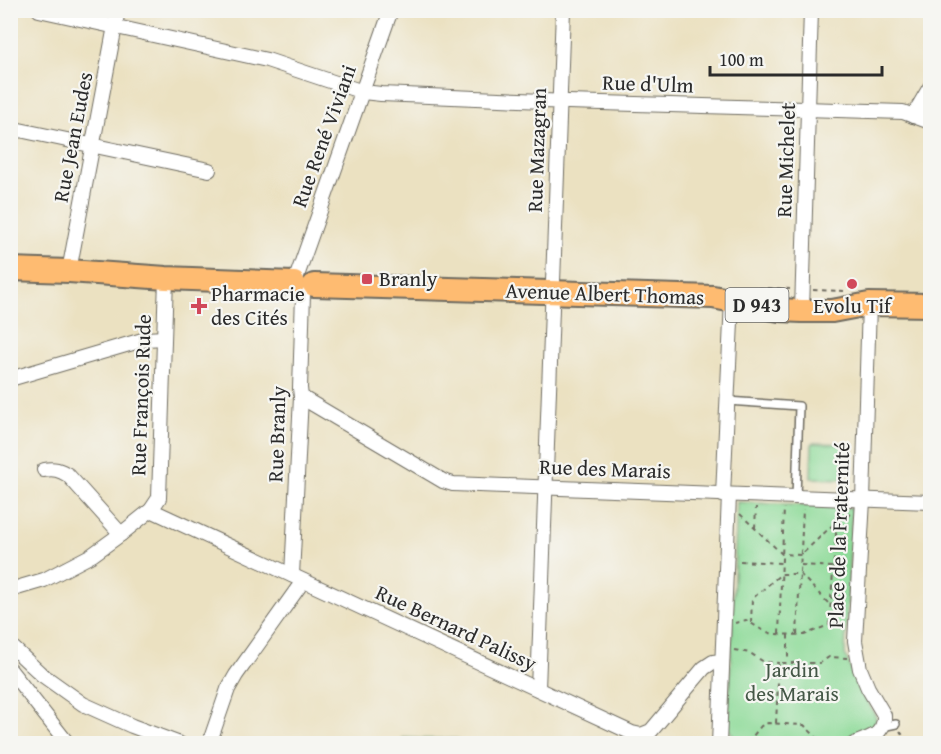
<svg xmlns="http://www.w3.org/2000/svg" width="941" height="754" font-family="'Gentium Book Plus',serif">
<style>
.green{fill:#8dda98;stroke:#5c8262;stroke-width:1.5}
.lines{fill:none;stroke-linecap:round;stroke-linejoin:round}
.lane-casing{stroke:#6e6b60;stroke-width:10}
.street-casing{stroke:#6e6b60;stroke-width:16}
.primary-casing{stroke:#6e6b60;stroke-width:26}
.path{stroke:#6e6b60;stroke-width:2;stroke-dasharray:4.5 4.5;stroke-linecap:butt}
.lane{stroke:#fff;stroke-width:7}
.street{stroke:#fff;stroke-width:14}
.primary{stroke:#febb71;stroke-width:22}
.poi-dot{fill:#d1495b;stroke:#f6f6f2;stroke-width:2}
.labels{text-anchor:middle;stroke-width:4.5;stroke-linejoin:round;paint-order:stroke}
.shield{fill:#f6f6f2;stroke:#686867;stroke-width:1.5}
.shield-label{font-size:20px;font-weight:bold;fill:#2b2b2b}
.street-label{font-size:21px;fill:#2b2b2b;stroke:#f6f6f2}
.poi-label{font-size:21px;fill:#2b2b2b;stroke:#f6f6f2;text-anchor:start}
.park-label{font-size:21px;fill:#445746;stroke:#f6f6f2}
</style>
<rect width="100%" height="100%" fill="#f6f6f2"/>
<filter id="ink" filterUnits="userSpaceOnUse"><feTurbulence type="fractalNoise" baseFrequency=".0167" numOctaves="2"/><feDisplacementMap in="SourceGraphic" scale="12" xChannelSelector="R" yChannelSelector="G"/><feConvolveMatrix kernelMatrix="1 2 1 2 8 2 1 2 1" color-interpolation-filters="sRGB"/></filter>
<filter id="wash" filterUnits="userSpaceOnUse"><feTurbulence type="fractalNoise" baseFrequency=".008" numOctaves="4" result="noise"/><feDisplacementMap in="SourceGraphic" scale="24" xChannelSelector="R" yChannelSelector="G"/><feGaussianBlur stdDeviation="1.35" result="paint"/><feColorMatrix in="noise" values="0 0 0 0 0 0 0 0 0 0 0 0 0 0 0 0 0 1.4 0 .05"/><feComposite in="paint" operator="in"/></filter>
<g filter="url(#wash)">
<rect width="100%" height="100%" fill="#ebe1c1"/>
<g class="green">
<polygon points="812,443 845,444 844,479 811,478"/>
<polygon points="737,502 852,508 845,654 854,677 876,717 876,724 873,730 831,743 756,744 734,737 728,728"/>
<polygon points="403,738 425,739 457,739 463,743 403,743"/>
</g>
</g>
<g filter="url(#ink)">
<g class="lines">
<defs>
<g id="lane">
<polyline points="727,401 799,406 796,498"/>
<polyline points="882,727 896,724"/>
</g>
<g id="street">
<polyline points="39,10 267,60 363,92 381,94 568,102 903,112 930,122"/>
<polyline points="913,116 930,87"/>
<polyline points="10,128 209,170"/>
<polyline points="69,271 118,10"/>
<polyline points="297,276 391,10"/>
<polyline points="802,311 811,10"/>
<polyline points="10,379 146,339 164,338"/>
<polyline points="301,397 443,481 453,484 930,502"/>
<path d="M 44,470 C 54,468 60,470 68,475 L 121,534"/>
<polyline points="723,495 732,300"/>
<polyline points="151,510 632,733 641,735 651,731 704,668 713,662 722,661"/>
<polyline points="292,575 301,397 300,388 303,294"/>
<polyline points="10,590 44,580 92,555 121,534 151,510 159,498 166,278"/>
<polyline points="10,645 41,674 83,704 132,726 180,744"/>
<polyline points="10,670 68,744"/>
<polyline points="538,689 563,10"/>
<polyline points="209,744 228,689 236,675 303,581"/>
<polyline points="719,744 729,495"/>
<polyline points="854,744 869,738 877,734 882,727 884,721 884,715 868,688 860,669 855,641 863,500 869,304"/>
</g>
<g id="primary">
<polyline points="10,269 69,271 166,278 294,283"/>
<polyline points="314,285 713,297 779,310 802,311 832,311 869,304 930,305"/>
</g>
</defs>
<use href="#lane" class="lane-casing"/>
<use href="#street" class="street-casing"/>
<use href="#primary" class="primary-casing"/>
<g class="path">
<polyline points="759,288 790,289"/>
<polyline points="813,290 844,291"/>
<polyline points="740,514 782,554 801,555 837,521"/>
<polyline points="755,528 756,507"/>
<polyline points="740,561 782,563"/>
<polyline points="801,565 834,567"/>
<polyline points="735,623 746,620 762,630 773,634 804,635 829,625 837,521 851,514"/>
<polyline points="751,623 752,599 781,574 800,574 829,604"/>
<polyline points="779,634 784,508"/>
<polyline points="788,635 788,662"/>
<polyline points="797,635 803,509"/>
<polyline points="734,650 750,653 764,662 779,663"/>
<polyline points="776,723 779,663 820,663 829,657 847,658"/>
<polyline points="900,731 909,744"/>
<polyline points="751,744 753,736 761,726 768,723 804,725 818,739 819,744"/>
</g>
<use href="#lane" class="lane"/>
<use href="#street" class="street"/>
<use href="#primary" class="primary"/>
</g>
</g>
<g class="poi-dot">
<rect x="361" y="273" width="12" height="12" rx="3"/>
<circle cx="852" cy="284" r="6"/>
<path d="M196 297h6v6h6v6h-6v6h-6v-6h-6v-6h6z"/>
</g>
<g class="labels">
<rect class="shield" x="725.5" y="288" width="63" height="34" rx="4.5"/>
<g class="shield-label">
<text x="757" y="312">D 943</text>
</g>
<g class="street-label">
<text transform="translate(648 84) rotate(2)" y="7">Rue d'Ulm</text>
<text transform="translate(324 136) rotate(-70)" y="7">Rue René Viviani</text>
<text transform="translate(73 137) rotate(-79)" y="7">Rue Jean Eudes</text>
<text transform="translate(537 150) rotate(-88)" y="7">Rue Mazagran</text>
<text transform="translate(786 160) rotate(-88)" y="7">Rue Michelet</text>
<text transform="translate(605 294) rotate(2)" y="7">Avenue Albert Thomas</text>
<text transform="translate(141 395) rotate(-88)" y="7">Rue François Rude</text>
<text transform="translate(277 434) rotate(-88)" y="7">Rue Branly</text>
<text transform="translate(605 469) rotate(2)" y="7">Rue des Marais</text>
<text transform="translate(839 535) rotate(-88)" y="7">Place de la Fraternité</text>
<text transform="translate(456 628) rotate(25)" y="7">Rue Bernard Palissy</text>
</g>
<g class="poi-label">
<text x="379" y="286">Branly</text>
<text x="211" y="301">Pharmacie<tspan x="211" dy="24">des Cités</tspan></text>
<text x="852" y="313" text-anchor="middle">Evolu Tif</text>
</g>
<g class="park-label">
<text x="792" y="677">Jardin<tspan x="792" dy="24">des Marais</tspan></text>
</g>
</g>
<rect width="941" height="754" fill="none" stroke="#f6f6f2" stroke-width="36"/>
<path d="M710 66v9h172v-9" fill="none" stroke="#2b2b2b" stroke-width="3"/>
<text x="719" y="66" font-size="18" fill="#2b2b2b" stroke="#f6f6f2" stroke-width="4.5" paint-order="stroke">100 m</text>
</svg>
